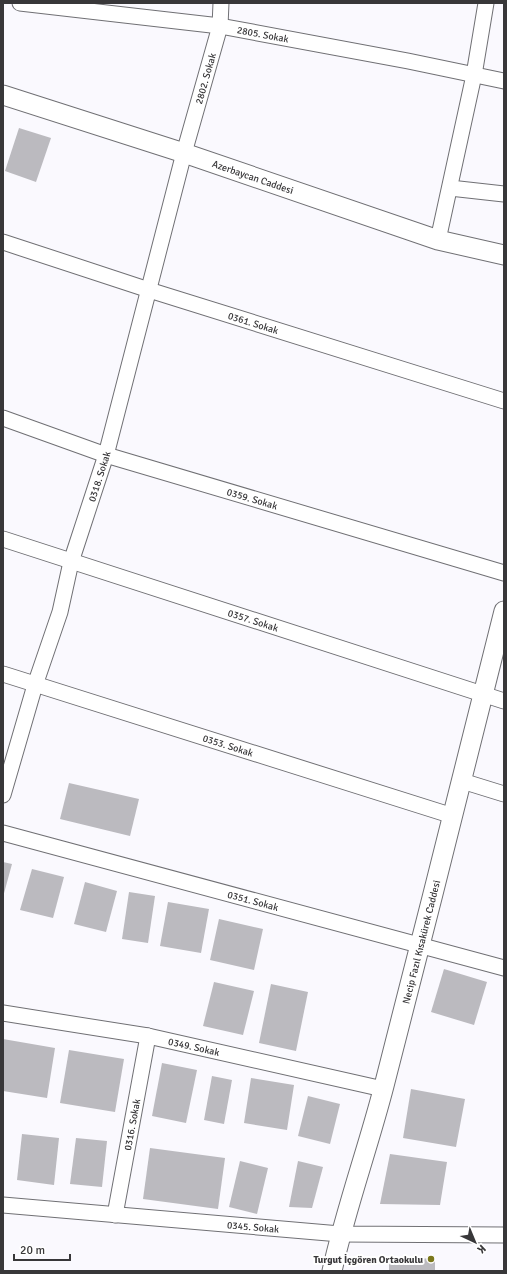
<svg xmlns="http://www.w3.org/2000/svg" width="507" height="1274" font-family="Signika,sans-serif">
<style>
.building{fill:#bbbabf}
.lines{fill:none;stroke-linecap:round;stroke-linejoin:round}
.minor-casing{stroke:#707074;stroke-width:17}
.tertiary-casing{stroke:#707074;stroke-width:21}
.minor{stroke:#fff;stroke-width:15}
.tertiary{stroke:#fff;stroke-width:19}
.poi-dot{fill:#7a771c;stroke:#fff;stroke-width:1.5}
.labels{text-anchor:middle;stroke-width:4;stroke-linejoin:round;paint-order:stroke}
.street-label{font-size:10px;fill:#383739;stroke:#fff}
.poi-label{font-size:10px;font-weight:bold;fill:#383739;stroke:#fff;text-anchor:end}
</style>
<rect width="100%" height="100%" fill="#faf9fe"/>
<g class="building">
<polygon points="19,128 51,138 36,182 5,171"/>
<polygon points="69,783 139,799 130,836 60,819"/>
<polygon points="3,862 12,864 3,897"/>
<polygon points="32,869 64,877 53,918 20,910"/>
<polygon points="85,882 117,891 106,932 74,924"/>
<polygon points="129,892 155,896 148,943 122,939"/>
<polygon points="168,902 209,909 201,953 160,946"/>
<polygon points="219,919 263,929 254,970 210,960"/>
<polygon points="444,969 487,982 474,1025 431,1012"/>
<polygon points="214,982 254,991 243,1035 203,1026"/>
<polygon points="271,984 308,992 296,1051 259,1043"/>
<polygon points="3,1039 55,1048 47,1098 3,1091"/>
<polygon points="69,1050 124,1059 115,1112 60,1103"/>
<polygon points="162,1063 197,1070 186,1123 152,1116"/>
<polygon points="212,1076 232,1080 224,1124 204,1120"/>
<polygon points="251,1078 294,1085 287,1130 244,1123"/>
<polygon points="411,1089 465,1099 456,1147 403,1138"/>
<polygon points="308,1096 340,1104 330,1144 298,1136"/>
<polygon points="22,1134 59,1138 54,1185 17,1180"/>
<polygon points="76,1138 107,1141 102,1187 70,1184"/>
<polygon points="150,1148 225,1158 218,1209 143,1199"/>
<polygon points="390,1154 447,1162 440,1205 380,1204"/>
<polygon points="240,1161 268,1168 257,1214 229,1207"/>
<polygon points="298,1161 323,1167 312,1208 289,1207"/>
<polygon points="435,1258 435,1271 389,1271 389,1260"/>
</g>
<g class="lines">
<defs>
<g id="minor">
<path id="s1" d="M 20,3 L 220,26 L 408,61 L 504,81"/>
<polyline points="450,188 504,194"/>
<polyline points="438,240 474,75 486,3"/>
<path id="s2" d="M 3,242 L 149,290 L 504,401"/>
<path id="s3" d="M 3,418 L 106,455 L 504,573"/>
<path id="s4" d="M 3,539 L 504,701"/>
<path id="s5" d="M 3,674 L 453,816"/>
<polyline points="462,781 504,794"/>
<path id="s6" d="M 3,795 L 35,685 L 60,612 L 71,562 L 106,455 L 184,153 L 220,26 L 221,3"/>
<path id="s7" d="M 3,833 L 504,968"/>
<path id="s8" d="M 3,1013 L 148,1036 L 383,1089"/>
<path id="s9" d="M 3,1205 L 340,1234 L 504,1235"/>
<path id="s10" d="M 115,1215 L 148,1036"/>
</g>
<g id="tertiary">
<path id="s11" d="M 3,95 L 184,153 L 438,240 L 504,255"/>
<path id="s12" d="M 332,1271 C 346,1208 368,1148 384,1086 C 425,928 464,769 504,611"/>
</g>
</defs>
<use href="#minor" class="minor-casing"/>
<use href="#tertiary" class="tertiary-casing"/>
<use href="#minor" class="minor"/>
<use href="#tertiary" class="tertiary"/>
</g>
<circle class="poi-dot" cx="431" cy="1259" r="4"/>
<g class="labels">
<g class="street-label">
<text dy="4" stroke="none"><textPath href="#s1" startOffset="245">2805. Sokak</textPath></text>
<text dy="4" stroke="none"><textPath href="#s6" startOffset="745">2802. Sokak</textPath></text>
<text dy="4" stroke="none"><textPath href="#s11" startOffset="263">Azerbaycan Caddesi</textPath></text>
<text dy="4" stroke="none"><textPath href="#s2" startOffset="263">0361. Sokak</textPath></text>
<text dy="4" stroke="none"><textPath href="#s6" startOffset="333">0318. Sokak</textPath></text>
<text dy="4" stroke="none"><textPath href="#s3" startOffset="262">0359. Sokak</textPath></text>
<text dy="4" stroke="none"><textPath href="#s4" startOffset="263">0357. Sokak</textPath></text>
<text dy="4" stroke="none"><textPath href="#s5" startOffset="236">0353. Sokak</textPath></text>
<text dy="4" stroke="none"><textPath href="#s7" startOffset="259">0351. Sokak</textPath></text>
<text dy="4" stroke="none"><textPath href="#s12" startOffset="341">Necip Fazıl Kısakürek Caddesi</textPath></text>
<text dy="4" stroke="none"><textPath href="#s8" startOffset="194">0349. Sokak</textPath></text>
<text dy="4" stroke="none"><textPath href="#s10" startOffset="92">0316. Sokak</textPath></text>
<text dy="4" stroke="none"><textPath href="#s9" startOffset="251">0345. Sokak</textPath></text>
</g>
<g class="poi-label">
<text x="423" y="1263">Turgut İçgören Ortaokulu</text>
</g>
</g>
<rect width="507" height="1274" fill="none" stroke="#383739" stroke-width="8"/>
<g transform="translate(475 1242) rotate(136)" stroke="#ffffff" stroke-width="3" paint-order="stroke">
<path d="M0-3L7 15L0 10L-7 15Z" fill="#383739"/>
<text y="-6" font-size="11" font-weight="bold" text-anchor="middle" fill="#383739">K</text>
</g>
<path d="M14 1254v6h56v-6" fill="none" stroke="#383739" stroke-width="2"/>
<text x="20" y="1254" font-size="12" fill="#383739" stroke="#ffffff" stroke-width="3" paint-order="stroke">20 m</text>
</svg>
